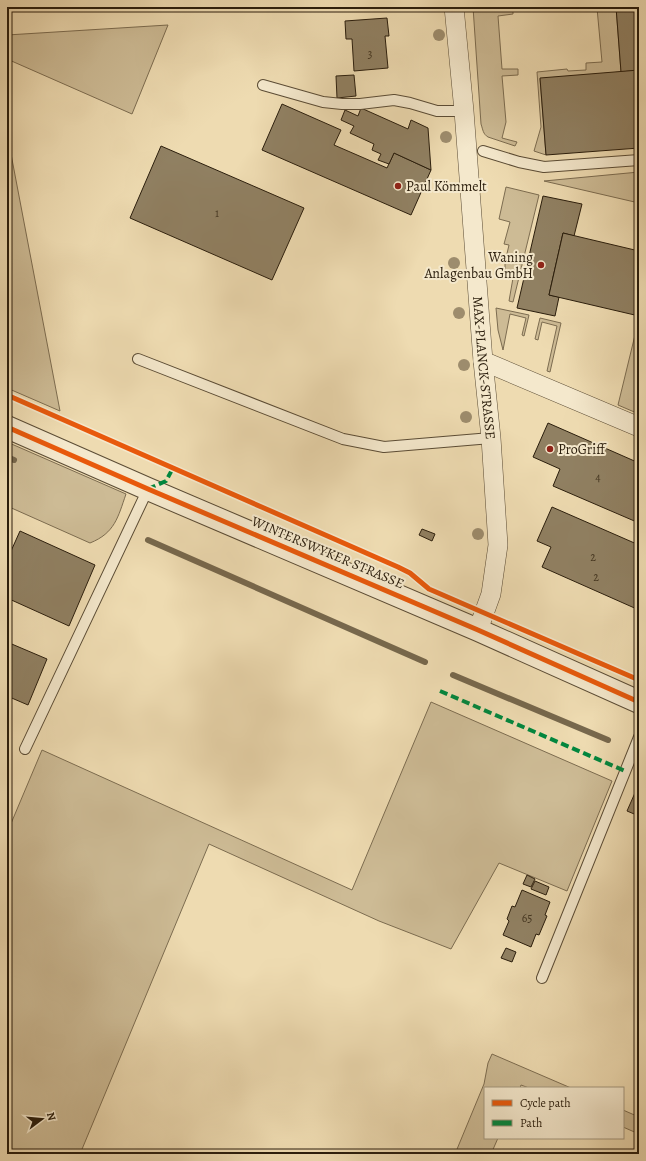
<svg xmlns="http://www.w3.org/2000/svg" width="646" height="1161" font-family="Alegreya,serif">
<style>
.green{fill:#cdbb95;stroke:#7c6c50}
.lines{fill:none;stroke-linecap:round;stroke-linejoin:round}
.stream{stroke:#77684d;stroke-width:6}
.building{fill:#908062;stroke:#2a1d0c}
.service-casing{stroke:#5b4c35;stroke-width:12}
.minor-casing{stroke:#5b4c35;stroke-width:20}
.tertiary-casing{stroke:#5b4c35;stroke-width:24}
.service{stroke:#f4e8cc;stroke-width:10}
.minor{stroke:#f4e8cc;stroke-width:19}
.tertiary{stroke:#f4e8cc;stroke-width:22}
.quiet{stroke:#00873e;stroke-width:4;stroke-dasharray:8 4;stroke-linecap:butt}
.cycleway-casing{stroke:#f4e8cc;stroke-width:8}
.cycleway{stroke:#e8590c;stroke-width:5}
.tree{fill:#9d8c6d}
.poi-dot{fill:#8f2418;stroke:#f4e8cc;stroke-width:1.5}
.labels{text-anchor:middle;stroke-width:4;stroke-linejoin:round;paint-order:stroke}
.number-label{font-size:12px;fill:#443622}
.poi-label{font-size:14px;fill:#2a1d0c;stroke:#f4e8cc;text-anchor:start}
.street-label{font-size:14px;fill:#2a1d0c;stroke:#f4e8cc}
</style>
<rect width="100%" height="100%" fill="#eedbb1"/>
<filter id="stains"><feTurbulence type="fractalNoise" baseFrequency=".005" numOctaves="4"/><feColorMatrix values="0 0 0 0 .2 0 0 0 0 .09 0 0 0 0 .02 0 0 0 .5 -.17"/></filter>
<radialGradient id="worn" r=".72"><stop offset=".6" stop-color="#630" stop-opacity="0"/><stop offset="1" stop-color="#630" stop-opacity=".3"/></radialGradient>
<g class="green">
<path d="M 473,7 L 513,7 L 513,14 L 498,16 L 502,69 L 518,69 L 518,75 L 502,76 L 506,122 L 502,138 L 517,142 L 515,146 L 488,137 C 483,134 483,130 481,124 Z"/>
<polygon points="616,7 621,72 540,79 546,155 534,151 541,127 537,72 567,69 568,71 586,70 586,63 602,62 597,8"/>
<polygon points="168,25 132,114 7,59 7,35"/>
<polygon points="7,133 60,411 7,388"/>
<polygon points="639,172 639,203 544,181"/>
<polygon points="506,187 539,195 513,302 509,301 513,278 505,276 505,262 509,245 504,244 510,222 499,219"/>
<polygon points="496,308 529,315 524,336 522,335 526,318 510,314 503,350 498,330"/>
<polygon points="540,318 561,323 550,372 547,371 557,326 542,322 538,340 535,339"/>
<polygon points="635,335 639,336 639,414 618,405"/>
<path d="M 7,442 L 126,494 C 118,517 115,533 90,543 L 7,506 Z"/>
<polygon points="431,702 612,781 567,891 499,863 451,949 379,921 209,844 80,1154 7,1154 7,833 42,750 352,890"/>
<polygon points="492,1054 571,1088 529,1088 521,1085 520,1088 485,1088 485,1138 498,1138 491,1154 455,1154 484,1084 488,1063"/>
<polygon points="623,1110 639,1117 639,1134 623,1127"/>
</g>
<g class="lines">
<g class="stream">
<polyline points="7,457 14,460"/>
<polyline points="148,540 425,662"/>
<polyline points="453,675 608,740"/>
</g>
</g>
<g class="building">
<polygon points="616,7 639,7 639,70 621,72"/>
<polygon points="387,18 389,36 385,36 388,68 354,71 352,39 346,39 345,21"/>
<polygon points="639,70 639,148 546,155 540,78"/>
<polygon points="354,75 356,96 337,98 336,76"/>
<polygon points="282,104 341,130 334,145 387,168 394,153 431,170 411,215 262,150"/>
<polygon points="361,108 408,129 411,120 428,128 431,170 394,153 389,164 378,160 381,154 372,150 374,144 350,133 354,126 341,120 345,110 358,116"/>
<polygon points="161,146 304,208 272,280 130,218"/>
<polygon points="543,196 582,204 574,236 563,233 549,295 559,297 555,316 517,308"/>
<polygon points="563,233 639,251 639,316 549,295"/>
<polygon points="548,423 639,463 639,523 553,486 560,469 533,457"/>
<polygon points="552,507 639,545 639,610 542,567 551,547 537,541"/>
<polygon points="422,529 435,534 432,541 419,535"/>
<polygon points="20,531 95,565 69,626 7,598 7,560"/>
<polygon points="7,642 47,659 28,705 7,696"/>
<polygon points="638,786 639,786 639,816 627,811"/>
<polygon points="527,875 535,879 531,887 523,884"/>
<polygon points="535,881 549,887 546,895 531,889"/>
<polygon points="522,890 550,902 545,915 547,916 539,935 536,934 531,947 503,935 509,921 507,919 512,906 515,907"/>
<polygon points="506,948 516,952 512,962 501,958"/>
</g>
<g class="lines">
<defs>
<g id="service">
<polyline points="263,85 323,102 342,104 360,104 394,100 410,103 437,111 464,111"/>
<polyline points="483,151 519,162 544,167 639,160"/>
<polyline points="138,359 343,439 384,447 491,438"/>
<polyline points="25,749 148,489"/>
<polyline points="542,978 639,737"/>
</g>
<g id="minor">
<path id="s1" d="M 454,7 L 464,111 L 483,361 L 491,438 L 498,545 L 491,594 L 478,630"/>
<polyline points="483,361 639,427"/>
</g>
<polyline id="tertiary" points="7,427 148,489 478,630 639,702"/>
</defs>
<use href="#service" class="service-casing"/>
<use href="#minor" class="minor-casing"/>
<use href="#tertiary" class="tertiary-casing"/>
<use href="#service" class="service"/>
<use href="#minor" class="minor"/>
<use href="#tertiary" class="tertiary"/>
<g class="quiet">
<polyline points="148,489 166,481 173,468"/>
<polyline points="440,691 625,771"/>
</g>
<defs>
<g id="cycleway">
<polyline points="7,395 398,567 410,573 429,589 639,680"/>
<polyline points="7,427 148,489 478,630 639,702"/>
</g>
</defs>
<use href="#cycleway" class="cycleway-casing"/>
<use href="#cycleway" class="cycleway"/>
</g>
<g class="tree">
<circle cx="439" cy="35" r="6"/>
<circle cx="446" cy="137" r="6"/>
<circle cx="454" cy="263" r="6"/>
<circle cx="459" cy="313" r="6"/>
<circle cx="464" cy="365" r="6"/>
<circle cx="466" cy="417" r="6"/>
<circle cx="478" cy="534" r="6"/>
</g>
<g class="poi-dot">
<circle cx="398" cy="186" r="4"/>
<circle cx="541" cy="265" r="4"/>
<circle cx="550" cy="449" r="4"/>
</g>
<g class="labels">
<g class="number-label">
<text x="370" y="58">3</text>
<text x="217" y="217">1</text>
<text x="598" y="481">4</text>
<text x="593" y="561">2</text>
<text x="596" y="581">2</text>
<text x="527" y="922">65</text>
</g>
<g class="poi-label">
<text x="406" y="191">Paul Kömmelt</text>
<text x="533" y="262" text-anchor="end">Waning<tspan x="533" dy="16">Anlagenbau GmbH</tspan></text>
<text x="558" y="454">ProGriff</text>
</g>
<g class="street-label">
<text dy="5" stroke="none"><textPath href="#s1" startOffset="362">MAX-PLANCK-STRASSE</textPath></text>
<text transform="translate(328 552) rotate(23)" y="5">WINTERSWYKER STRASSE</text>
</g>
</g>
<rect width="646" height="1161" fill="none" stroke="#eedbb1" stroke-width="24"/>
<rect x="8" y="8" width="630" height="1145" fill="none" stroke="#2a1d0c" stroke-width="2"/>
<rect x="12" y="12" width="622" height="1137" fill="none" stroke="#2a1d0c"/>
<rect x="484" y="1087" width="140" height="52" fill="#f4e8cc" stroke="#a3977f"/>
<rect x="492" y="1100" width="20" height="6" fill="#e8590c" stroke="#a3977f"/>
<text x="520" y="1107" font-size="12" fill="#2a1d0c">Cycle path</text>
<rect x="492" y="1120" width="20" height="6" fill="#00873e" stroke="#a3977f"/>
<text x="520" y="1127" font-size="12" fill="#2a1d0c">Path</text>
<g transform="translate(42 1119) rotate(74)" stroke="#f4e8cc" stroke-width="3" paint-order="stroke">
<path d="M0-3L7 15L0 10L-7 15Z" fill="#2a1d0c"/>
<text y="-6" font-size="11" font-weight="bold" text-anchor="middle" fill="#2a1d0c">N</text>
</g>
<rect width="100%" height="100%" filter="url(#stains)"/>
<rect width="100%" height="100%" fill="url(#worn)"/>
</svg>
